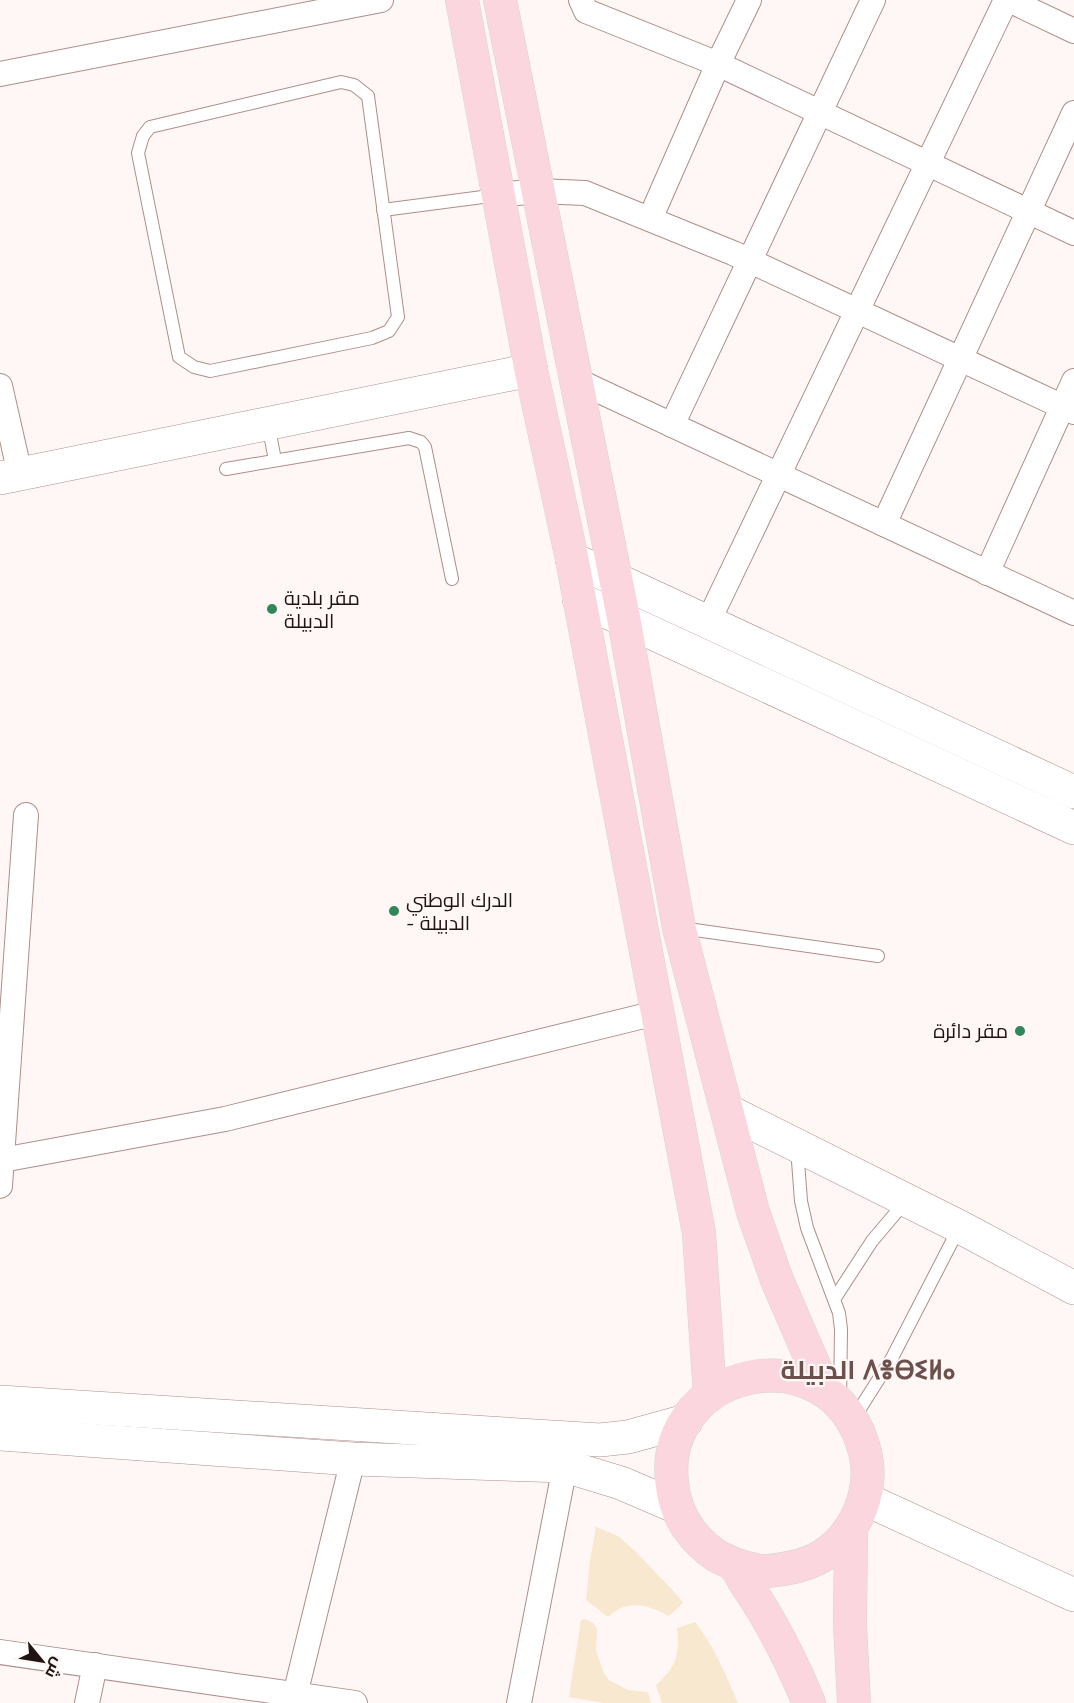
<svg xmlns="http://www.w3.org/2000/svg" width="1074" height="1703" font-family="'Nunito Sans',Cairo,'Noto Sans Tifinagh',sans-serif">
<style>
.green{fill:#f8e8cf}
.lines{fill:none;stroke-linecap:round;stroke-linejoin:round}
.lane-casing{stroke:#ae8e89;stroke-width:14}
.street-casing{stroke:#ae8e89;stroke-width:26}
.secondary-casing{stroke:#ae8e89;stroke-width:34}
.primary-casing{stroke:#d7d5d5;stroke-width:34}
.lane{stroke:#fff;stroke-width:12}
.street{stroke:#fff;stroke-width:24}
.secondary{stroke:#fff;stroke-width:33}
.primary{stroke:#fcd6df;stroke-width:33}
.poi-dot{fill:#31875b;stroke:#fef7f6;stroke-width:2}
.labels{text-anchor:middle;stroke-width:4.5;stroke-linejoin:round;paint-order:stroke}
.poi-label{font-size:20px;fill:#201413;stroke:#fef7f6;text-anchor:start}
.district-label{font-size:26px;font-weight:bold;fill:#6c504b;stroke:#fef7f6}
</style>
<rect width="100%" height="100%" fill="#fef7f6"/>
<g class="green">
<path d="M 596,1527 L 618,1536 L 636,1552 L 678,1596 L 683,1603 L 669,1616 C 649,1605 627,1598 608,1617 L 586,1600 L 590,1560 Z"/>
<polygon points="585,1619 593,1623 597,1629 596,1651 604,1673 609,1680 628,1690 648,1692 651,1703 603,1703 569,1697 581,1620"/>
<path d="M 695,1622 C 714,1646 726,1675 738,1703 L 662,1703 L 656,1685 C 676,1667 680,1655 677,1628 Z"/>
</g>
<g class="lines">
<defs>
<g id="lane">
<polygon points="341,82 354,85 368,96 398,317 389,331 372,338 210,371 194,367 179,357 138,153 143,136 150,127"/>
<polyline points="383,210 498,195"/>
<polyline points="268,424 275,460"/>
<polyline points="226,469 409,438 421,442 425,447 452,579"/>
<polyline points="681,928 878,956"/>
<polyline points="797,1148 801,1201 807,1228 839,1313 841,1329 840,1400"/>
<polyline points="835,1298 872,1241 905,1202"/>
<polyline points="854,1418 892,1358 959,1228"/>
</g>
<g id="street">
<polyline points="581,0 586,11 718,64 1074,233"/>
<polyline points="1009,0 1074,31"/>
<polyline points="0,74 381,0"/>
<polyline points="498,195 538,191 585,193 733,253 1074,412"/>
<polyline points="650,219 718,64 749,0"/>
<polyline points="576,380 1074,613"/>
<polyline points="0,386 20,474"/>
<polyline points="672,425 873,0"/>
<polyline points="884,524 1074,113"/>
<polyline points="987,573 1074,381"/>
<polyline points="708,622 1006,0"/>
<polyline points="2,1160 225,1119 656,1013"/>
<polyline points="0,1186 26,815"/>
<polyline points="0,1652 355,1703"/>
<polyline points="87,1703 95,1665"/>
<polyline points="293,1703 353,1459"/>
<polyline points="519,1703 565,1466"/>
</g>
<g id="secondary">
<polyline points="0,478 531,370"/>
<polyline points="572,559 1074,792"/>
<polyline points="579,599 1074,828"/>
<polyline points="728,1111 960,1227 1074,1288"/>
<polyline points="0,1402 600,1440 628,1437 686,1421"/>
<polyline points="0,1434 353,1459 565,1466 621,1483 677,1507"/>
<polyline points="865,1499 1074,1595"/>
</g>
<g id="primary">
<polyline points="462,0 531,370 572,559 699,1233 710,1395"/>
<polyline points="500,0 624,620 679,928 753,1212 777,1280 825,1391"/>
<polyline points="851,1528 850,1625 854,1703"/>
<path d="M 733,1564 C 744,1567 757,1572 768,1571 C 789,1569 811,1565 828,1552 C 858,1530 874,1488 865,1452 C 833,1326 652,1368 673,1490 C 677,1517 694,1541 717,1556 C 722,1559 729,1561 733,1564 C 739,1570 743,1580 748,1587 C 773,1624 792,1662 809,1703"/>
</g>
</defs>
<use href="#lane" class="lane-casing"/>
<use href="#street" class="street-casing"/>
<use href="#secondary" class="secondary-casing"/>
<use href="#primary" class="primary-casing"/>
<use href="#lane" class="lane"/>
<use href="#street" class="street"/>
<use href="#secondary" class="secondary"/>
<use href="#primary" class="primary"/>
</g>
<g class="poi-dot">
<circle cx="272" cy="609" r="6"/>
<circle cx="394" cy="911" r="6"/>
<circle cx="1020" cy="1031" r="6"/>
</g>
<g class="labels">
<g class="poi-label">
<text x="284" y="605">مقر بلدية<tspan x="284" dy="23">الدبيلة</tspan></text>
<text x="406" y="907">الدرك الوطني<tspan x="406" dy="23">- الدبيلة</tspan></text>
<text x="1008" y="1038" text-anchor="end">مقر دائرة</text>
</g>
<g class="district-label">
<text x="868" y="1379">الدبيلة ⴷⴻⴱⵉⵍⴰ</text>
</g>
</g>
<g transform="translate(42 1661) rotate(120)" stroke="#fef7f6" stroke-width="4.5" paint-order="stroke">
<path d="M0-4.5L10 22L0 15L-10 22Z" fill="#201413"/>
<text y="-9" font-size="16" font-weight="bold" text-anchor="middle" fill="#201413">ش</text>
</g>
</svg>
